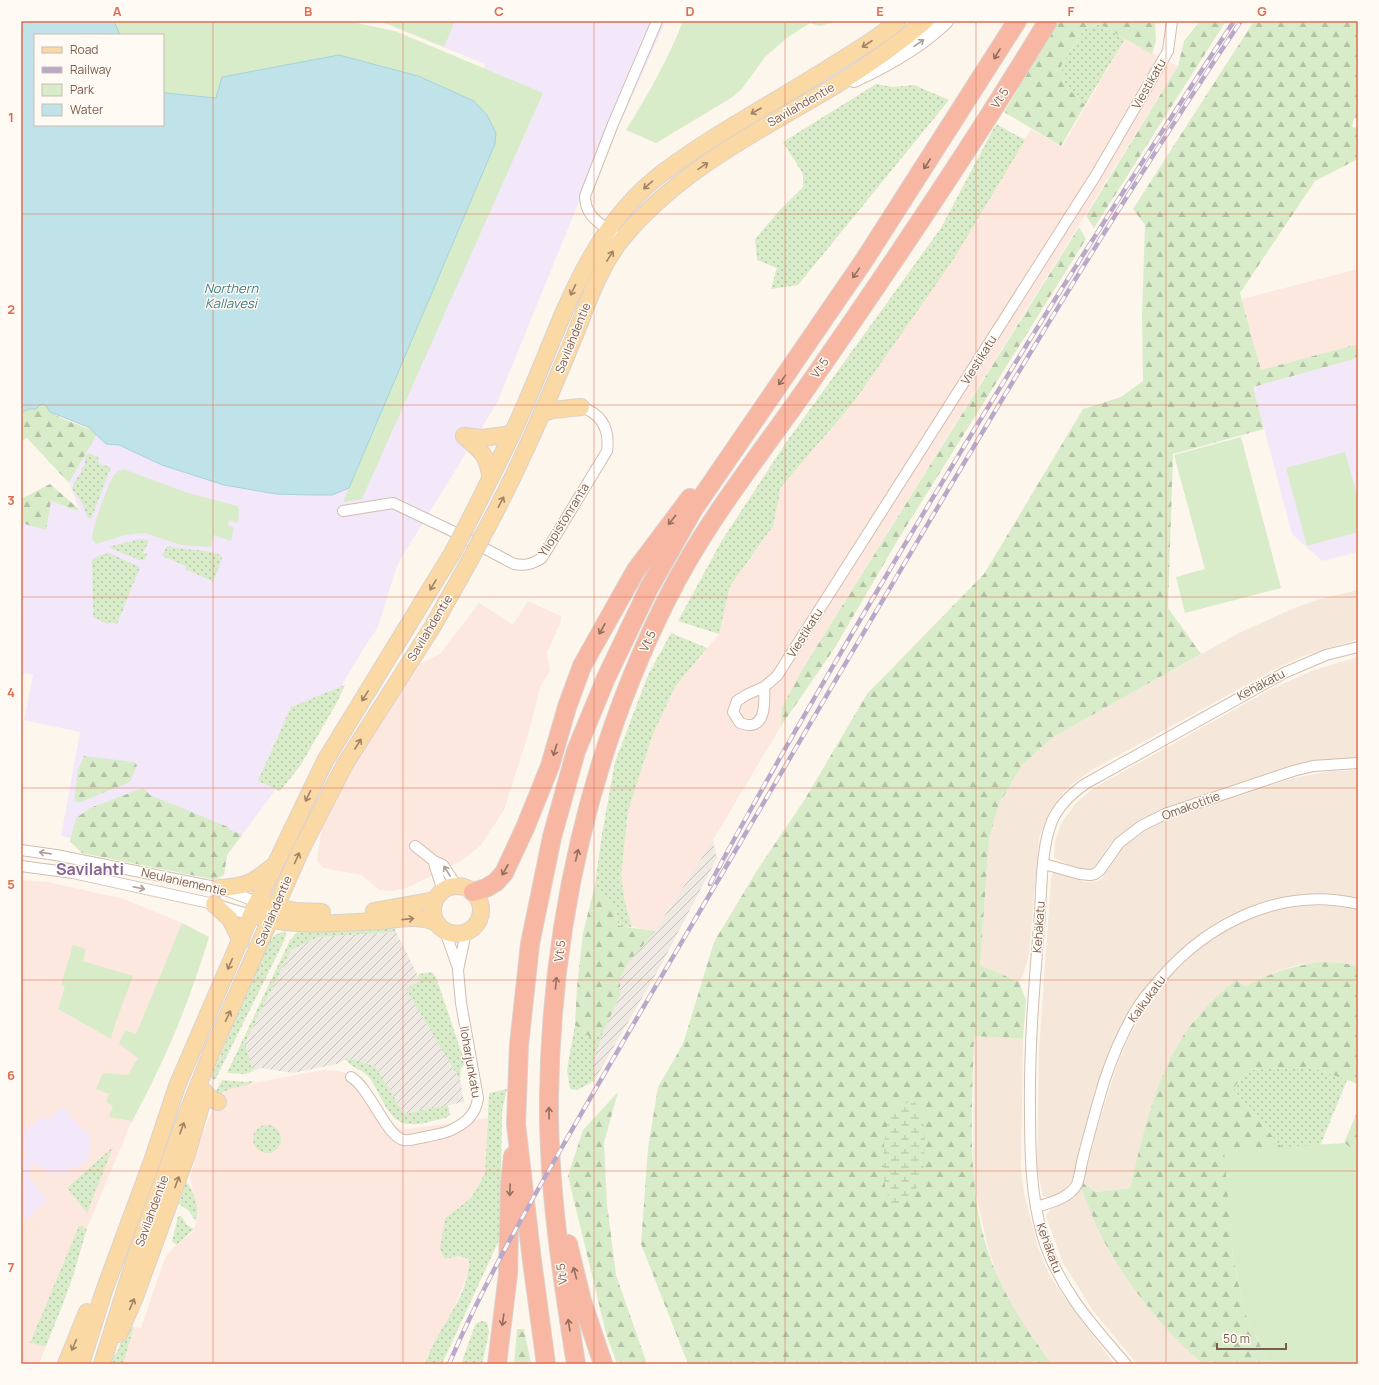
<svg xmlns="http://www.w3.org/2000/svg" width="1379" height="1385" font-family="Manrope,sans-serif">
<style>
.residential{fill:#f5e8da}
.commercial{fill:#fde8e0}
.industrial{fill:url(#industrial-furrows)}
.education{fill:#f3e8fa}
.grass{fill:url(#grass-dots)}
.forest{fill:url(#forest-firs)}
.wetland{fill:url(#wetland-marsh)}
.park{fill:#d8ecc9}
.water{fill:#bfe3e8;stroke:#a5d3da}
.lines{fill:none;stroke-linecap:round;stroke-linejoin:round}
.street-casing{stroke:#d1beb0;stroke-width:12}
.secondary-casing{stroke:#d6c0b0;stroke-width:16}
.primary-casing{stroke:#dad1cd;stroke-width:18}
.highway-casing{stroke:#dad1cd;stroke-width:20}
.street{stroke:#fff;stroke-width:10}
.secondary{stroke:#fff;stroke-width:14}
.primary{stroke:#fbd9a5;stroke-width:16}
.highway{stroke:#f7b7a3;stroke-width:18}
.rail-casing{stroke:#b9a8c9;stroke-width:4.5}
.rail{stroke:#fffaf3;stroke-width:3;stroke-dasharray:9;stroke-linecap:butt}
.primary-bridge-casing{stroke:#dad1cd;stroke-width:18;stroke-linecap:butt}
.primary-bridge{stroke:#fbd9a5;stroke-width:16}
.oneway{stroke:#af9d94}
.oneway2{stroke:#a18267}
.oneway3{stroke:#936e5e}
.grid{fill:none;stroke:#dc6d51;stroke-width:1;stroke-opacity:0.55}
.labels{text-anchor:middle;stroke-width:3;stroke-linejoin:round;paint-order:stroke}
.street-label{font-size:12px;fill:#7a5c4d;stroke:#fffaf3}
.water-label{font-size:13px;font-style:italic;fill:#437c86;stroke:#fffaf3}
.district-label{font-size:16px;font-weight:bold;fill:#846695;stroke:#fffaf3}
.neatline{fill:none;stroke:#dc6d51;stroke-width:1.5}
.grid-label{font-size:13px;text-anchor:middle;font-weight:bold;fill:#dc6d51}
</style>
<defs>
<pattern id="industrial-furrows" width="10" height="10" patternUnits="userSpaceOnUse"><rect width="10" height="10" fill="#efe9e4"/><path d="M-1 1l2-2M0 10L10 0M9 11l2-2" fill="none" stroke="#c7c0bb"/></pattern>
<pattern id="grass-dots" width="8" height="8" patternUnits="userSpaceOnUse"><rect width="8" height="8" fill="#d8ecc9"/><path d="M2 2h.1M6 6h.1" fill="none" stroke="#b4c2a5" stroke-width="1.8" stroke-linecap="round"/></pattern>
<pattern id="forest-firs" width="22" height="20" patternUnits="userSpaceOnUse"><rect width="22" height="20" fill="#d8ecc9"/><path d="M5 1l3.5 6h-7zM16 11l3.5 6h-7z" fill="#b4c2a5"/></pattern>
<pattern id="wetland-marsh" width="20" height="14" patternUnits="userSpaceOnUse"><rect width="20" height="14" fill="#d8ecc9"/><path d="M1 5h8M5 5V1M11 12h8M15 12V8" fill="none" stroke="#b4c2a5"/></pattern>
</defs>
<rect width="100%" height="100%" fill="#fdf6ec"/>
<g class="residential">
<polygon points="1358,590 1358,639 1301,657 1275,669 1090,771 1066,789 1049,812 1039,838 1029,955 1023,975 1019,982 980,965 989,839 999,804 1022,765 1053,737 1239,633 1294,608 1323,598"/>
<polygon points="1358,657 1358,759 1317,762 1168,808 1139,822 1121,834 1109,845 1094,870 1086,872 1054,858 1055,841 1062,822 1075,804 1092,789 1273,688 1314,670"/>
<polygon points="1358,770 1358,898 1335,894 1311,894 1263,902 1239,911 1218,921 1182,949 1144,991 1128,1015 1114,1042 1093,1101 1072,1180 1063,1191 1050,1198 1043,1196 1037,1167 1039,1052 1051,878 1053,873 1057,872 1085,882 1098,881 1103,877 1111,862 1124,846 1154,825 1171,818 1294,778 1331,771"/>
<polygon points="1301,905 1335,906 1358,909 1358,966 1342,963 1301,964 1278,971 1246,986 1236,980 1214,999 1195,1019 1179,1043 1166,1068 1156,1094 1140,1148 1130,1188 1096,1192 1083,1183 1099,1122 1118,1062 1131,1033 1147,1006 1166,980 1206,943 1241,922 1269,911"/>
<polygon points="974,1036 1023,1039 1021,1168 1024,1193 1038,1248 1049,1274 1064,1297 1114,1364 1052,1364 1014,1310 998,1278 987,1244 973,1180"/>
<polygon points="1081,1188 1109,1251 1125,1275 1160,1319 1203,1364 1137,1364 1094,1312 1063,1263 1046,1216 1051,1209 1069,1201"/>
</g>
<g class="commercial">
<polygon points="1125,39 1178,66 802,670 782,707 781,726 713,840 655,931 632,927 625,903 621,876 628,811 653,734 675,687 719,634 730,586 773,526 781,487 853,403 1031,129 1062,147"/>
<polygon points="1358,269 1358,344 1261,370 1242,299"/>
<polygon points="528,601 561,616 561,621 547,653 550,671 540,687 528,735 504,810 481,845 461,861 409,887 393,891 379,890 362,875 323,868 317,861 322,825 340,787 420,664 440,654 479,603 513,625"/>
<polygon points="21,880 48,882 124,899 182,923 209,937 166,1053 129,1128 87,1228 79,1252 73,1276 39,1364 21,1364"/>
<polygon points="323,1070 339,1071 355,1076 393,1125 402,1130 487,1118 485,1173 471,1198 445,1218 445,1259 459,1256 469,1259 469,1270 452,1313 428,1353 425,1364 123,1364 134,1327 141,1328 165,1258 172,1249 193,1232 198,1217 190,1178 202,1135 218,1097 231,1087"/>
</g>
<g class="industrial">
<polygon points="713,840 717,858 661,965 594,1081 594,1058 603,1032 620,996 620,978 628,963 655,931"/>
<polygon points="396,932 420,980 406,989 460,1080 464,1102 404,1114 375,1066 348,1058 337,1064 293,1073 261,1068 253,1071 245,1043 291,950 318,937"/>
</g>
<g class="education">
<polygon points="380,21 666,21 621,121 613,118 497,403 400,560 396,569 378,627 362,651 297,761 227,855 224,875 61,836 80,732 24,720 33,675 21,673 21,522 51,501 77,511 79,509 69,483 97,434 106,444 119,445 162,465 224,485 276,494 332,495 474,101 485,64"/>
<polygon points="1358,358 1358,552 1322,561 1292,534 1253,387"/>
<polygon points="64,1106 82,1130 86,1129 89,1135 91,1142 88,1158 79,1168 76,1165 69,1170 70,1172 59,1175 49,1173 34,1163 30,1166 32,1170 27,1174 47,1200 26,1220 21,1213 21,1155 24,1158 28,1155 21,1147 21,1134 43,1116 47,1120"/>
</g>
<g class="grass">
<polygon points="1099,24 1125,39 1085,105 1064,84 1061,66 1084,29"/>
<polygon points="876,84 893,87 914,85 949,100 798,285 771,289 777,268 757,260 755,239 779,211 803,187 803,174 783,142"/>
<polygon points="996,124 1025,140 953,260 853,403 781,487 773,526 730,586 719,634 678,621 721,542 785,444 941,228"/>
<polygon points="89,453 98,457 99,464 111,467 91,519 88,518 81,501 72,489 73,485 81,472 81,469 85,465 85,456"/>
<polygon points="140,539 149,540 143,553 147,554 145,560 139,560 108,547"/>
<path d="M 167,546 C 186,551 203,548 221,555 L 222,559 L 212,584 L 212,581 L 185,569 L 186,566 L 162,556 Z"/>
<polygon points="109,553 140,567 117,624 110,622 107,624 93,617 92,560 98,556"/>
<polygon points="671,633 707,648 675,687 653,734 628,811 621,876 625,903 632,927 619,926 614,907 595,885 602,834 615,762 648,675"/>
<polygon points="345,685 336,704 300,766 280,791 258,781 291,707"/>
<polygon points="392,924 396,932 318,937 291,950 245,1043 253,1071 245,1074 227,1073 290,940 297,932 306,929"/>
<polygon points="285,931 286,933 285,939 215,1080 211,1078 267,944 275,935"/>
<polygon points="432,972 436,977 465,1063 461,1069 460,1080 406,989 420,980 418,974"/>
<polygon points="575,1025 590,1037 603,1032 594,1058 594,1081 577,1090 570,1089 567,1070"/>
<path d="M 348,1058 L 375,1066 L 404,1114 L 448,1105 L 450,1115 L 446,1118 C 435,1120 421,1125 410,1124 C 387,1124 381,1092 369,1077 C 362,1069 351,1068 345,1059 Z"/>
<polygon points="1311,1067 1347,1080 1320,1146 1282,1148 1233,1089 1247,1070"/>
<path d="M 222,1080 L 245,1082 L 254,1081 C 248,1088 230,1084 218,1097 L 215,1093 Z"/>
<path d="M 507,1089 L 502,1111 L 500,1238 L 442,1364 L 425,1364 C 435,1330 470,1298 469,1259 L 459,1256 L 445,1259 L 440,1249 L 445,1218 L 471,1198 L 485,1173 L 489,1093 Z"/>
<circle cx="267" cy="1139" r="14"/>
<polygon points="113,1147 87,1213 67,1188"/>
<path d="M 186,1182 C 194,1189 200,1211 196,1221 L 188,1210 L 179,1204 Z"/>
<polygon points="178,1216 181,1216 187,1225 194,1229 177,1245 172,1242"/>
<path d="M 79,1226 L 87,1228 C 82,1244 78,1260 73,1276 C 65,1300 55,1323 46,1346 L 30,1343 Z"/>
<polygon points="482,1321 487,1322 489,1332 482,1364 461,1364 476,1323"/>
<polygon points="127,1324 134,1327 123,1364 109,1364 118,1350"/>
</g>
<g class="forest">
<polygon points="1059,21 1155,21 1156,41 1152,54 1099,24 1084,29 1061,66 1064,84 1085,105 1061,146 1004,112"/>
<polygon points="1200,21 1226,21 1094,228 1086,216 1178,66 1184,41"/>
<path d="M 1254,21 L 1358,21 L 1358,119 L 1354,119 L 1352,127 L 1358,128 L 1358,159 L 1315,181 L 1240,293 L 1261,370 L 1358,344 L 1358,358 L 1253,387 L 1264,429 L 1173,454 L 1168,608 L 1201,654 L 1053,737 L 1022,765 L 999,804 L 989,839 L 980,965 L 1019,982 L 1026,1000 L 1023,1039 L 974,1036 C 972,1117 964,1204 999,1279 C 1013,1310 1032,1337 1052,1364 L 688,1364 L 641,1244 L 648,1148 L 658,1087 L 683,1044 L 714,942 L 756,872 L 805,799 L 867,694 L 984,574 L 1083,409 L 1121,397 L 1143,381 L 1142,315 L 1145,225 L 1133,209 Z"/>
<polygon points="1079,227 1086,239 899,538 834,649 781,726 782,707 802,670"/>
<path d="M 45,404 C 55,422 81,422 97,434 L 69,483 L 27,438 L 21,442 L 21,413 L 29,409 L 36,409 L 40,405 Z"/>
<polygon points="50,484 79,509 77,511 51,501 46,530 21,523 21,499"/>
<polygon points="84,756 134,762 137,765 130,782 78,803 74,800 78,769"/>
<polygon points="143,788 150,795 228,827 230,830 242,835 227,855 224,875 216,880 82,853 70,841 76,818 90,808"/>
<polygon points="595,885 614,907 619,926 655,931 628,963 620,978 620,996 603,1032 590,1037 575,1025 577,987 583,933"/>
<path d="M 1321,962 L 1342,963 L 1358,966 L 1358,1084 L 1311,1067 L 1247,1070 L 1233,1089 L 1282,1148 L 1225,1151 L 1233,1257 L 1244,1310 L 1267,1360 L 1289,1364 L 1203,1364 C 1167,1333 1134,1293 1110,1252 C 1098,1232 1090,1209 1081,1188 L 1083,1183 L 1096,1192 L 1130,1188 C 1142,1139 1153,1087 1179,1043 C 1193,1018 1214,998 1236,980 L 1246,986 C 1270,973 1295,965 1321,962 Z"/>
<polygon points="618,1092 604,1143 607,1204 616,1275 647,1364 617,1364 606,1333 568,1176 583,1130"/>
<polygon points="1358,1110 1358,1153 1344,1143"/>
<polygon points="517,1329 524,1329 531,1364 514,1364"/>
</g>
<path class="wetland" d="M 913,1100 C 928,1119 925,1139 924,1162 C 924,1167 924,1172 922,1177 C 919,1187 910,1197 903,1204 L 893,1205 C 878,1188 882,1129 893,1109 Z"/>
<g class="park">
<polygon points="114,21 347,21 395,31 543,93 362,499 343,502 495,144 474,101 418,76 339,55 216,98 165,93 163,91 163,35 120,35"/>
<polygon points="380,21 455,21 444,47"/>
<path d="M 683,21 L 837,21 L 820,26 L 810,23 L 787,38 L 765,57 L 741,90 L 731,98 L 656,143 L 626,130 C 648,95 668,59 683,21 Z"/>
<polygon points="1241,437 1281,588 1185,613 1176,577 1205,569 1174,455"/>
<polygon points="1345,452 1358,498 1358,532 1307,546 1286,468"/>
<path d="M 123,469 L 188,493 L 237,506 L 239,510 L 238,522 L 236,523 L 230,520 L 227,525 L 234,527 L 231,541 L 214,535 L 211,547 L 181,545 L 145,533 L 125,535 L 96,544 L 92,539 C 93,524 106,490 113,477 C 115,472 119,471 123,469 Z"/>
<path d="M 182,923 L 209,937 C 190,1001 164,1063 132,1121 L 109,1117 L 113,1106 L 106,1102 L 109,1094 L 96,1089 L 103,1073 L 128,1075 L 138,1058 L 119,1044 L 125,1030 L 136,1034 Z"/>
<polygon points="73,945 86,949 83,961 133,976 114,1027 111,1039 58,1009 65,986 61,985"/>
<polygon points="1344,1143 1358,1153 1358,1364 1289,1364 1267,1360 1244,1310 1233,1257 1224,1151"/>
</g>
<polygon class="water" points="21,21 114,21 120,35 35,35 35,125 163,125 163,91 165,93 216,98 222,77 339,55 418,76 474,101 487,115 496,133 495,144 349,488 332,495 311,495 276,494 224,485 162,465 119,445 106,444 88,427 50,412 45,404 40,405 36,409 29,409 21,413"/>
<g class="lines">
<defs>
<g id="street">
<path d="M 613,234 C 599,222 585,216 585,196 L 613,124 L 657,21"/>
<path d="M 343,511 L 393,503 L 452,531 L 514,564 C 526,566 532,564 542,558 L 607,451 C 610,429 602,414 581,407"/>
<path d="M 764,687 C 765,704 766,733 740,723 L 733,712 L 737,701 L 746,695 L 764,687 L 777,676 L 1096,175 L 1168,51 L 1172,21"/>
<polyline points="415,846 434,861 443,865 456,885"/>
<polyline points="21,850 56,855 220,888 257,902"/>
<path d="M 434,861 C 435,871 441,880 442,891"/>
<polyline points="1044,864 1080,874 1090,875 1095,874 1100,870 1119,843 1141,826 1165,814 1293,771 1313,766 1358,763"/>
<polyline points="21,866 73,873 214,904 251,915"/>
<polyline points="445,931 458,968"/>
<path d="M 351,1077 C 370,1088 387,1138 404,1140 C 411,1141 418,1138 425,1137 C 433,1135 442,1134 449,1131 C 465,1124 476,1115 478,1098 L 461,1003 L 458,970 L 466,932"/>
<path d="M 1036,1207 C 1050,1203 1070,1198 1077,1184 C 1080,1176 1081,1166 1083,1158 C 1090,1131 1097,1105 1105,1079 C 1113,1055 1123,1032 1136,1010 C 1142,999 1152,989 1160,979 C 1209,922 1282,886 1358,904"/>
<path d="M 1126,1364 C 1091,1324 1057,1286 1042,1234 C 1031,1195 1030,1153 1030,1113 C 1029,1050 1034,988 1039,926 C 1042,893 1040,851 1052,821 C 1059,805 1071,794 1085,784 L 1284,673 L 1326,655 L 1358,647"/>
</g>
<path id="secondary" d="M 854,80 C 886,65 921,46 946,21"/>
<g id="primary">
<polyline points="542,413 553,410 581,407"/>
<path d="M 464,436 C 479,449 488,455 490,476"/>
<polyline points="464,436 482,438 512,434"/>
<path d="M 466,527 C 485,489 505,451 522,412 C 561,326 585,230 665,171 C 720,130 781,99 838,62 C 859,49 880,37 898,21"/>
<path d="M 482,537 C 516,475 543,412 570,347 C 586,310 596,271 622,239 C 678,170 761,130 836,85 C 867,66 897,45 925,21"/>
<circle cx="457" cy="910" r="24"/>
<path d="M 220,888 C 247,886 251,884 272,867"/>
<polyline points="214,904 230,919 241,941"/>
<polyline points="266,905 296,911 322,912"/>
<polyline points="374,911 435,900"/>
<path d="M 262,918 C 300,927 340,923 379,921 C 398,920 419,914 437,923"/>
<polyline points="205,1095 218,1102"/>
<polyline points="119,1334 135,1297 187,1154 205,1092"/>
<polyline points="66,1364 87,1312"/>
<polyline points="81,1364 104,1291 152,1161 177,1086 251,915 325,761 453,552"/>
<polyline points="102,1364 138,1249 188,1111 212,1051 300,852 345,764 433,626 470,560"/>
</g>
<g id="highway">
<polyline points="473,892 486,888 496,882 504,873 525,828 550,766 567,707 582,666 636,570 690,498"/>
<polyline points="568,1244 582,1301 603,1364"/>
<polyline points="497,1364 508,1274 510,1185 513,1156"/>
<polyline points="546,1364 532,1261 516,1124 519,1045 530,944 552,837 576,751 606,678 649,588 693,510 865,259 1017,21"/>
<path d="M 576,1364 C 562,1277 548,1186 549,1098 C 551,925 590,752 668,597 C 705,523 756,460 803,393 C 888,271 971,148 1048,21"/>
</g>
</defs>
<use href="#street" class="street-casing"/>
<use href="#secondary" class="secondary-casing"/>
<use href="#primary" class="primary-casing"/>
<use href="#highway" class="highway-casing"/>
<use href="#street" class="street"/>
<use href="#secondary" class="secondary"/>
<use href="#primary" class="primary"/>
<use href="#highway" class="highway"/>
<defs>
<g id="rail">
<path d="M 710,884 C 758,793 811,704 863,615 C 981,414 1106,216 1234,21"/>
<path d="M 449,1364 C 481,1289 521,1219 561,1149 C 622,1042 685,937 747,831 C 908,558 1065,284 1241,21"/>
</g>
</defs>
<use href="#rail" class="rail-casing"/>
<use href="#rail" class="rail"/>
<defs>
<g id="primary-bridge">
<polyline points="453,552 466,527"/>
<polyline points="470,560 482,537"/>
</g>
</defs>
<use href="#primary-bridge" class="primary-bridge-casing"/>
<use href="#primary-bridge" class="primary-bridge"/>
</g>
<defs><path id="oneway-shaft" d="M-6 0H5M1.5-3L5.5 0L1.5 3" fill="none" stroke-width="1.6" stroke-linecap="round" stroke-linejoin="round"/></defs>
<g class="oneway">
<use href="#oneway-shaft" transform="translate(919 43) rotate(-35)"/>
<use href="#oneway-shaft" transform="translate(45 853) rotate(-172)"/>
<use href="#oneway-shaft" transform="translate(447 871) rotate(-122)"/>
<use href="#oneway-shaft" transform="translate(139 888) rotate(12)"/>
</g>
<g class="oneway2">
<use href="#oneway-shaft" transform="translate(867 44) rotate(147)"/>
<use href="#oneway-shaft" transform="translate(756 111) rotate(150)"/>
<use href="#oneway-shaft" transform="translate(703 166) rotate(-34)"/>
<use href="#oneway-shaft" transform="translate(648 185) rotate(139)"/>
<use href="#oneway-shaft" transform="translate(610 256) rotate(-58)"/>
<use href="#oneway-shaft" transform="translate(573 290) rotate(116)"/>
<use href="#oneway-shaft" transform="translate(501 502) rotate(-62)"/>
<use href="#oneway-shaft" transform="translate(433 585) rotate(121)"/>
<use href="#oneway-shaft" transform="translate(365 696) rotate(122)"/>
<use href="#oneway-shaft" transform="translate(358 744) rotate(-58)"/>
<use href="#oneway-shaft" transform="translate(308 796) rotate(116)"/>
<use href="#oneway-shaft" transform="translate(297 858) rotate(-66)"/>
<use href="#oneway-shaft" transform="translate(408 919) rotate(-6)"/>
<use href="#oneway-shaft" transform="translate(230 964) rotate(114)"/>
<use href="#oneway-shaft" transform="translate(228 1016) rotate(-65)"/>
<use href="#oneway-shaft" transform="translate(182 1128) rotate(-70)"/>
<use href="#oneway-shaft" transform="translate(177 1182) rotate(-70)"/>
<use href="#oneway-shaft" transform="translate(132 1304) rotate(-67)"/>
<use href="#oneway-shaft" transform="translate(74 1345) rotate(113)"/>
</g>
<g class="oneway3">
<use href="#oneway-shaft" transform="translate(997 54) rotate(121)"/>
<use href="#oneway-shaft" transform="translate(927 164) rotate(123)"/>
<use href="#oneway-shaft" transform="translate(856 273) rotate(125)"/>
<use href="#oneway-shaft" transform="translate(782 380) rotate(125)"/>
<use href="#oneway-shaft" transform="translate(672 520) rotate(128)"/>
<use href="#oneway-shaft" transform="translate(602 629) rotate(119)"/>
<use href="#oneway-shaft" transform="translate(555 750) rotate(107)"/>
<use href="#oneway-shaft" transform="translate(577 855) rotate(-77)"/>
<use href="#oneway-shaft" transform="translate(505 870) rotate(119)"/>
<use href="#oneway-shaft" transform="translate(556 983) rotate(-84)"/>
<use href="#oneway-shaft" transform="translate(549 1113) rotate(-91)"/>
<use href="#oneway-shaft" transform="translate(510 1190) rotate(92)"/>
<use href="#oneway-shaft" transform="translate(575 1273) rotate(-104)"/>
<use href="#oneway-shaft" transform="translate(503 1320) rotate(98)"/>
<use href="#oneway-shaft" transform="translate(569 1325) rotate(-99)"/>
</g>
<path class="grid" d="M 213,21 L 213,1364M 403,21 L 403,1364M 594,21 L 594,1364M 785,21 L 785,1364M 976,21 L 976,1364M 1166,21 L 1166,1364M 21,214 L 1358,214M 21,405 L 1358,405M 21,597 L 1358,597M 21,788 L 1358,788M 21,980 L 1358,980M 21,1171 L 1358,1171"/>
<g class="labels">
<g class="street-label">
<text transform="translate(1149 84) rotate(-60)" y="4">Viestikatu</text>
<text transform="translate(1000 98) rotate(-57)" y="4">Vt 5</text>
<text transform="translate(801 105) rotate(-30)" y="4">Savilahdentie</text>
<text transform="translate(573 338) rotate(-68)" y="4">Savilahdentie</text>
<text transform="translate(979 360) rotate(-58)" y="4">Viestikatu</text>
<text transform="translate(820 368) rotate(-56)" y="4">Vt 5</text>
<text transform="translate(564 520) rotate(-58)" y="4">Yliopistonranta</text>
<text transform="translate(430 628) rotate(-59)" y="4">Savilahdentie</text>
<text transform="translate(805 633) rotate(-58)" y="4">Viestikatu</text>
<text transform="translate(648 641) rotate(-65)" y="4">Vt 5</text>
<text transform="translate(1261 685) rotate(-28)" y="4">Kehäkatu</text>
<text transform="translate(1191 806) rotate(-20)" y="4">Omakotitie</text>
<text transform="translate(184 882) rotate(13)" y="4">Neulaniementie</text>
<text transform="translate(274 911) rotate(-67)" y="4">Savilahdentie</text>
<text transform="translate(1039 927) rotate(-86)" y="4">Kehäkatu</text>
<text transform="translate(560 951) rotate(-82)" y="4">Vt 5</text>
<text transform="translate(1147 999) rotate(-54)" y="4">Kaikukatu</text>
<text transform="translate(470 1062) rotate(80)" y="4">Iloharjunkatu</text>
<text transform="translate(152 1211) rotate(-70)" y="4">Savilahdentie</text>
<text transform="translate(1049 1248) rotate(70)" y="4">Kehäkatu</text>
<text transform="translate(562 1274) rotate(-97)" y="4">Vt 5</text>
</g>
<g class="water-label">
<text x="231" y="293">Northern<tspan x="231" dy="15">Kallavesi</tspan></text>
</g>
<g class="district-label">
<text x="90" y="875">Savilahti</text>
</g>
</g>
<rect width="1379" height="1385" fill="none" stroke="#fffaf3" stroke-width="44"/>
<rect x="34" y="34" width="130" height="92" fill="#fffaf3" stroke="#cabbb1"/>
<rect x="42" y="47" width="20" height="6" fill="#fbd9a5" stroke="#cabbb1"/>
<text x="70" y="54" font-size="12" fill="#7a5c4d">Road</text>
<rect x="42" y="67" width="20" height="6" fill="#b9a8c9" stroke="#cabbb1"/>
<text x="70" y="74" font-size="12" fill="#7a5c4d">Railway</text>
<rect x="42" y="84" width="20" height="12" fill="#d8ecc9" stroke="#cabbb1"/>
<text x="70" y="94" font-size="12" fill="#7a5c4d">Park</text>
<rect x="42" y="104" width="20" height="12" fill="#bfe3e8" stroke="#cabbb1"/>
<text x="70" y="114" font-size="12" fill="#7a5c4d">Water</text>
<path d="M1217 1343v6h69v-6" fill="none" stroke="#7a5c4d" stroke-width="2"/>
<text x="1223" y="1343" font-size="12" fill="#7a5c4d" stroke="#fffaf3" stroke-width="3" paint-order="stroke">50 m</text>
<rect x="22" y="22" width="1335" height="1341" class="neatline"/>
<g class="grid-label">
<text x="117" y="16">A</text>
<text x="308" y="16">B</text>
<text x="499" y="16">C</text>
<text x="690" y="16">D</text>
<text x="880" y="16">E</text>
<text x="1071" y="16">F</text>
<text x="1262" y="16">G</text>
<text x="11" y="122">1</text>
<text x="11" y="314">2</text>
<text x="11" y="505">3</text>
<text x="11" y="697">4</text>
<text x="11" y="889">5</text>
<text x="11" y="1080">6</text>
<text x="11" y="1272">7</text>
</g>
</svg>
